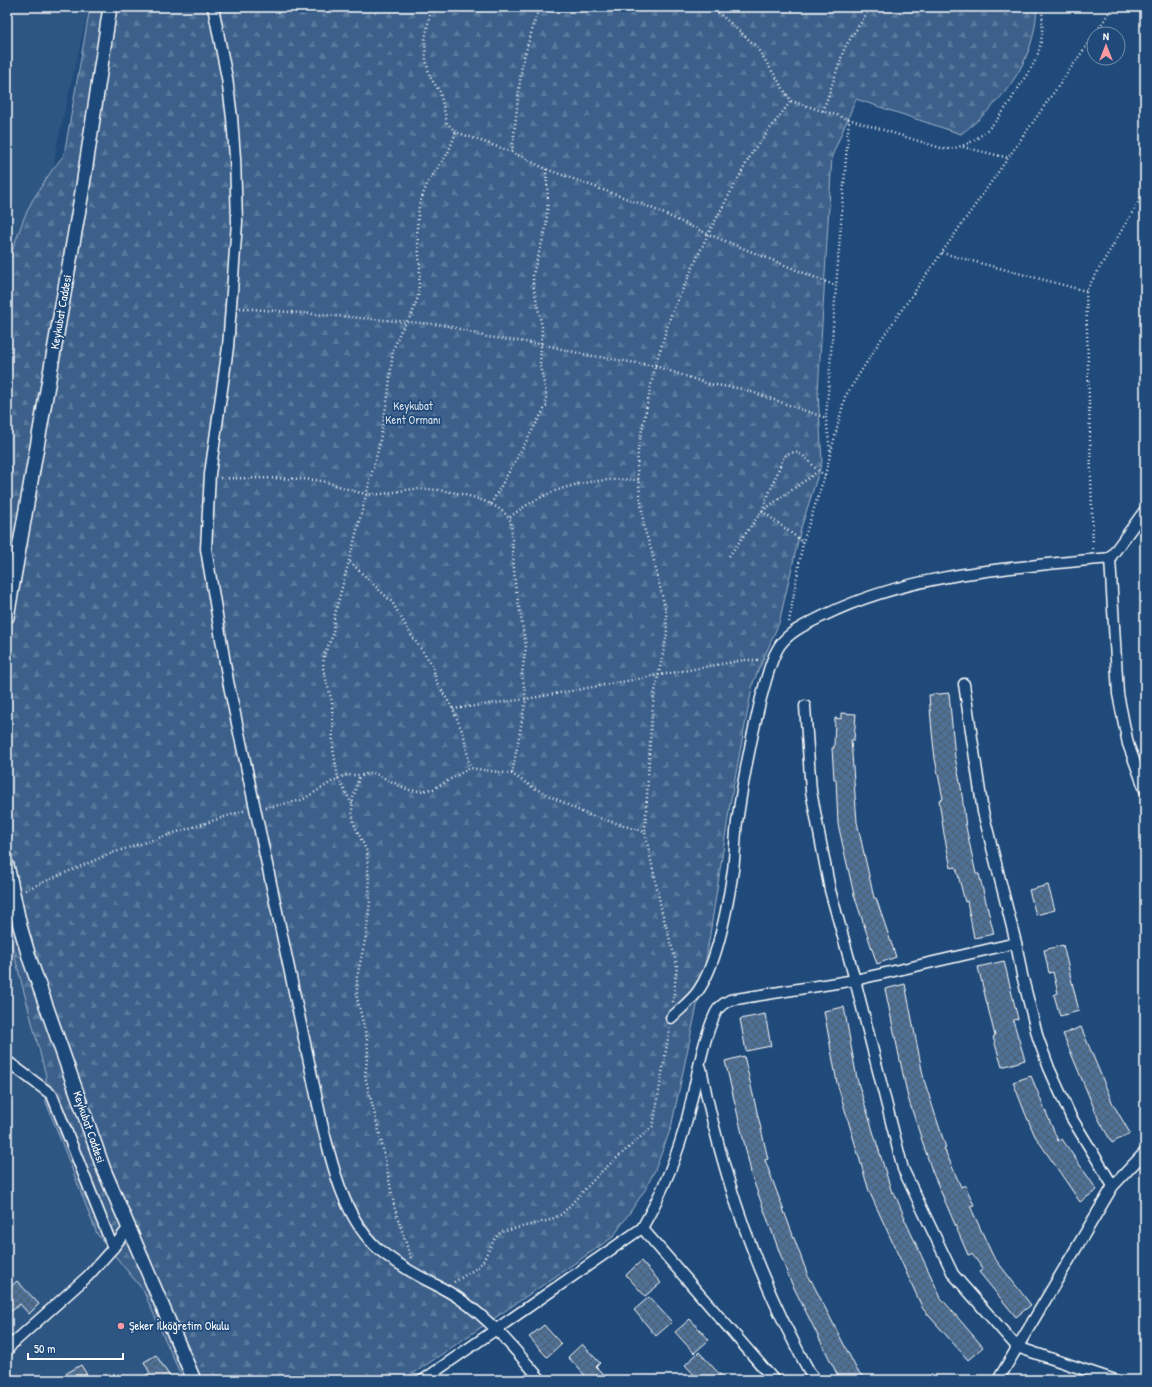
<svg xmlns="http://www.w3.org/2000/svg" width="1152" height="1387" font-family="'Patrick Hand',sans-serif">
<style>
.built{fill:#2e5683}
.forest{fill:url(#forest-firs);stroke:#9eb0c5}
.building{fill:url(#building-cross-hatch);stroke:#fff}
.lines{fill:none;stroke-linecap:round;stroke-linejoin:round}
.minor-casing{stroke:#fff;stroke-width:13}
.tertiary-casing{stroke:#fff;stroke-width:16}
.path{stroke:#fff;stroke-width:2.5;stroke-dasharray:1 3;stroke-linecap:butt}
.minor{stroke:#1f4a7a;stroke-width:10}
.tertiary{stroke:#1f4a7a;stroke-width:13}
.poi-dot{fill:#ff9aa2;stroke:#1f4a7a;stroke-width:1.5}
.labels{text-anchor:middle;stroke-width:3.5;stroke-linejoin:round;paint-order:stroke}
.street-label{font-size:12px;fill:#fff;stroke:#1f4a7a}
.park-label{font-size:12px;fill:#d8dfe8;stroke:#1f4a7a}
.poi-label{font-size:12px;fill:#fff;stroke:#1f4a7a;text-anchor:start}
</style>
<defs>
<pattern id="forest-firs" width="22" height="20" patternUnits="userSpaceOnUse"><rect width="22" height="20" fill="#3c618b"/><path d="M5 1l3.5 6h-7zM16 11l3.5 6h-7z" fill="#59799c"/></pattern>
<pattern id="building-cross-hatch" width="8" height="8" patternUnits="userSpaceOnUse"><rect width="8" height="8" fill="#507197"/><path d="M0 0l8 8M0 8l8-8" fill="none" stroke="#4e5b6a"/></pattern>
</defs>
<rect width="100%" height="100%" fill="#1f4a7a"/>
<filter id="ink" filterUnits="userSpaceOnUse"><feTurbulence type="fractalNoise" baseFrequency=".025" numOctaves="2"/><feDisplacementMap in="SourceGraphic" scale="8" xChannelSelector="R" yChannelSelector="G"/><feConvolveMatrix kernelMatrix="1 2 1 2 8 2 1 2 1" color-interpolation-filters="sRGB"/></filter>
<g filter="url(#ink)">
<g class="built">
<polygon points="7,7 89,7 57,144 7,489"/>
<polygon points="7,907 38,1052 106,1198 183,1380 7,1380"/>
</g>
<path class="forest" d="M 90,7 L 1037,7 C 1036,15 1036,24 1034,31 C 1026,74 994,109 961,134 L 856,99 L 832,156 L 818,392 L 822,462 L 801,528 L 779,623 L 753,683 L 731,799 L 704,973 L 671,1128 L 655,1170 L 645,1190 L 613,1237 L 404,1380 L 183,1380 L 143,1290 L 97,1234 L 46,1102 L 46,1076 L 7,927 L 9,356 L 7,273 L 11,254 L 24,218 L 32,201 L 52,170 L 64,155 Z"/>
<g class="building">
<polygon points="949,693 955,757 961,787 966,827 976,874 979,874 994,934 974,938 967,901 965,902 956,867 951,868 944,834 939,800 943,799 935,759 932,732 929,695"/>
<polygon points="841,713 856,714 854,740 851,740 857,822 874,898 876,898 896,957 877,964 854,895 838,824 836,779 834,779 832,748 834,748 835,718 841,719"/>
<polygon points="1048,885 1055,910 1036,915 1029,890"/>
<polygon points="1063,945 1079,1011 1060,1016 1054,995 1058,993 1053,972 1049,973 1044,950"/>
<polygon points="1004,961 1018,1019 1013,1020 1025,1060 1002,1067 993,1037 995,1036 978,967"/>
<polygon points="905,984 924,1080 946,1148 944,1148 961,1187 965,1185 974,1205 970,1206 993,1256 1031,1305 1016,1317 979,1272 983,1269 972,1254 968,1255 932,1171 908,1098 885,989"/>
<polygon points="844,1007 857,1079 892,1193 894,1192 905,1218 904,1218 941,1298 983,1347 968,1360 923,1309 869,1191 837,1083 824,1011"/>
<polygon points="765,1014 771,1046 746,1051 740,1019"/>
<polygon points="1081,1027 1113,1104 1130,1133 1112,1143 1098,1118 1063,1034"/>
<polygon points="744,1056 768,1159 765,1160 810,1281 811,1280 857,1370 866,1380 840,1380 789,1278 750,1172 751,1172 725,1061"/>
<polygon points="1031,1076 1058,1141 1062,1139 1097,1190 1080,1202 1035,1136 1025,1113 1013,1082"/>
<polygon points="641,1261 661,1283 645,1296 626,1275"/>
<polygon points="17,1281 39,1304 29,1314 20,1304 7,1315 7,1290"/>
<polygon points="649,1297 672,1322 656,1336 634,1310"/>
<polygon points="690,1319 709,1340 694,1353 675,1332"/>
<polygon points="544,1325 561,1344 547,1357 529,1337"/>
<polygon points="582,1344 600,1363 596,1367 609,1380 589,1380 568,1357"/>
<polygon points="699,1352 725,1380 699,1380 685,1365"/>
<polygon points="156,1355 172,1380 137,1380 150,1373 144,1362"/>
<polygon points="81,1365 90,1380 55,1380"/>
</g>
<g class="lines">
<defs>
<g id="minor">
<path d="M 213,7 L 227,78 L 232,118 L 235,158 L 237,222 L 228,347 L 210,474 L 206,549 L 228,681 L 323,1128 C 333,1168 344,1215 375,1246 C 384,1255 396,1262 407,1269 C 424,1280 443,1287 460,1299 C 492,1321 516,1351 541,1380"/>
<polyline points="1110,558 1118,694 1128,744 1145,790"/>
<polyline points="964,684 983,812 1016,943 1022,975 1038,1038 1049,1068 1071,1117 1113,1186"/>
<polyline points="805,706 811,791 830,890 855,980 903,1169 953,1274 1017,1347 1115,1380"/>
<path d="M 671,1018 C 680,1009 691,1001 698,991 C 717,964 728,904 733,870 C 735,854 735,838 737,822 C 743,780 751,739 761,698 C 766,681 770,660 780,645 C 790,631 807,624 823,616 C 912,572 1012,568 1110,558 L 1145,510"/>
<polyline points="7,1061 52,1095 113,1248 88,1276 12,1344 7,1351"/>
<path d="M 701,1068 C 722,1177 759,1283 814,1380"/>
<polyline points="642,1228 774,1380"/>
<polyline points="113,1248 129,1227"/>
<path d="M 423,1380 L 642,1228 C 662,1193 678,1155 688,1115 C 696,1083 702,1041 716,1012 C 719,1006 724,1003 730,1000 L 855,980 L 1016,943"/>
<polyline points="998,1380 1113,1186 1145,1152"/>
</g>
<g id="tertiary">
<polyline points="7,617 82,192 110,7"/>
<polyline points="7,865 20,926 30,960 104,1170 194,1380"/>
</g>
</defs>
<use href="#minor" class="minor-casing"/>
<use href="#tertiary" class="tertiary-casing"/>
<g class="path">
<polyline points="431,7 425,40 426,61 430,77 440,92 447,123 456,132 512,152 546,169 647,206 708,234 836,286"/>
<path d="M 712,7 L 756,46 L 791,101 L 944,149 C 983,148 1004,112 1022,82 C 1027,74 1034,65 1037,56 C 1043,41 1043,23 1042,7"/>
<polyline points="1095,34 1113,7"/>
<polyline points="823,111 845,47 871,7"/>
<polyline points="963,147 1009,158"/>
<polyline points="512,152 522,64 539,7"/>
<polyline points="942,253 1086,291"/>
<polyline points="240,308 445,325 487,337 541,344 587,355 655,366 709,384 743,389 826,418"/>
<polyline points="830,450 826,418 849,119"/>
<path d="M 220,478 C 252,479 284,477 315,480 C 333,482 350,492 368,494 C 385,496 401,489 417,489 C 441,488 501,498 511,522 L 515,584 L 526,646 L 522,674 L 526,699 L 512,774"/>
<polyline points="491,504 546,406 546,392 540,366 542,327 533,284 533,274 546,228 548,200 546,169"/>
<polyline points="762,511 817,472"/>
<polyline points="762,511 803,542"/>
<path d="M 510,517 C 548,487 590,477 639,480"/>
<polyline points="1093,549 1086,291 1145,191"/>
<path d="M 729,556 L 762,511 L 784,456 C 802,443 811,469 825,475"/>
<polyline points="350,562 392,602 413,638 432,664 437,683 453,709 464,736 470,768"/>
<polyline points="789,622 803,542 825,475 845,397 880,341 1094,35"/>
<polyline points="453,709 526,699 744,660 761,660"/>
<polyline points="352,804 338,778 333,748 332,702 323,668 324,655 333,635 334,618 379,446 388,396 393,350 401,330 412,314 418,297 420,269 417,229 419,205 428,182 448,153 456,132"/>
<polyline points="265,808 302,800 338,778 347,775 363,775"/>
<polyline points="25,890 112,853 246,810"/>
<polyline points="673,1002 677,965 662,912 645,832 651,724 654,696 667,634 666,612 651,549 644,528 637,468 638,449 655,366 671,315 708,234 753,151 791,101"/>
<polyline points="411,1258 395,1210 381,1139 365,1076 368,1051 367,1039 357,998 357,977 366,936 370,901 367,852 354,824 352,811 353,798 359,778 368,773 374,773 409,790 420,791 433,789 470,768 512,774 534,788 586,814 645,832"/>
<polyline points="454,1282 477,1268 483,1261 495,1238 501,1232 550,1220 562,1214 601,1172 653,1126 670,1027"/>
</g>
<use href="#minor" class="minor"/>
<use href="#tertiary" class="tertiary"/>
</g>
</g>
<circle class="poi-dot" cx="121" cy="1326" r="4"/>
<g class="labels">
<g class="street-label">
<text transform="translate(61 312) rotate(-80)" y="4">Keykubat Caddesi</text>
<text transform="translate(89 1127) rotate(71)" y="4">Keykubat Caddesi</text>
</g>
<g class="park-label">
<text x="413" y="410">Keykubat<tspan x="413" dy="14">Kent Ormanı</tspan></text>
</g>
<g class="poi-label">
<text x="129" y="1330">Şeker İlköğretim Okulu</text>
</g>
</g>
<rect width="1152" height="1387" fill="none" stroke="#1f4a7a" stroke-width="24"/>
<rect x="12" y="12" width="1128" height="1363" fill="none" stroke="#fff" stroke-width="1.5" filter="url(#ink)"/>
<g transform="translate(1106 46)"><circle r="19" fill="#1f4a7a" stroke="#7992af"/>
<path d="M0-3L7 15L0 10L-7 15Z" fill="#ff9aa2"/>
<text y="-6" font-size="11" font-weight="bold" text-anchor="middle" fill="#ffffff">N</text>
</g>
<path d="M28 1353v6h95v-6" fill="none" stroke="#ffffff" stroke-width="2"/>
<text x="34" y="1353" font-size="12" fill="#ffffff" stroke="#1f4a7a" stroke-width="3" paint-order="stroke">50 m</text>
</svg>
